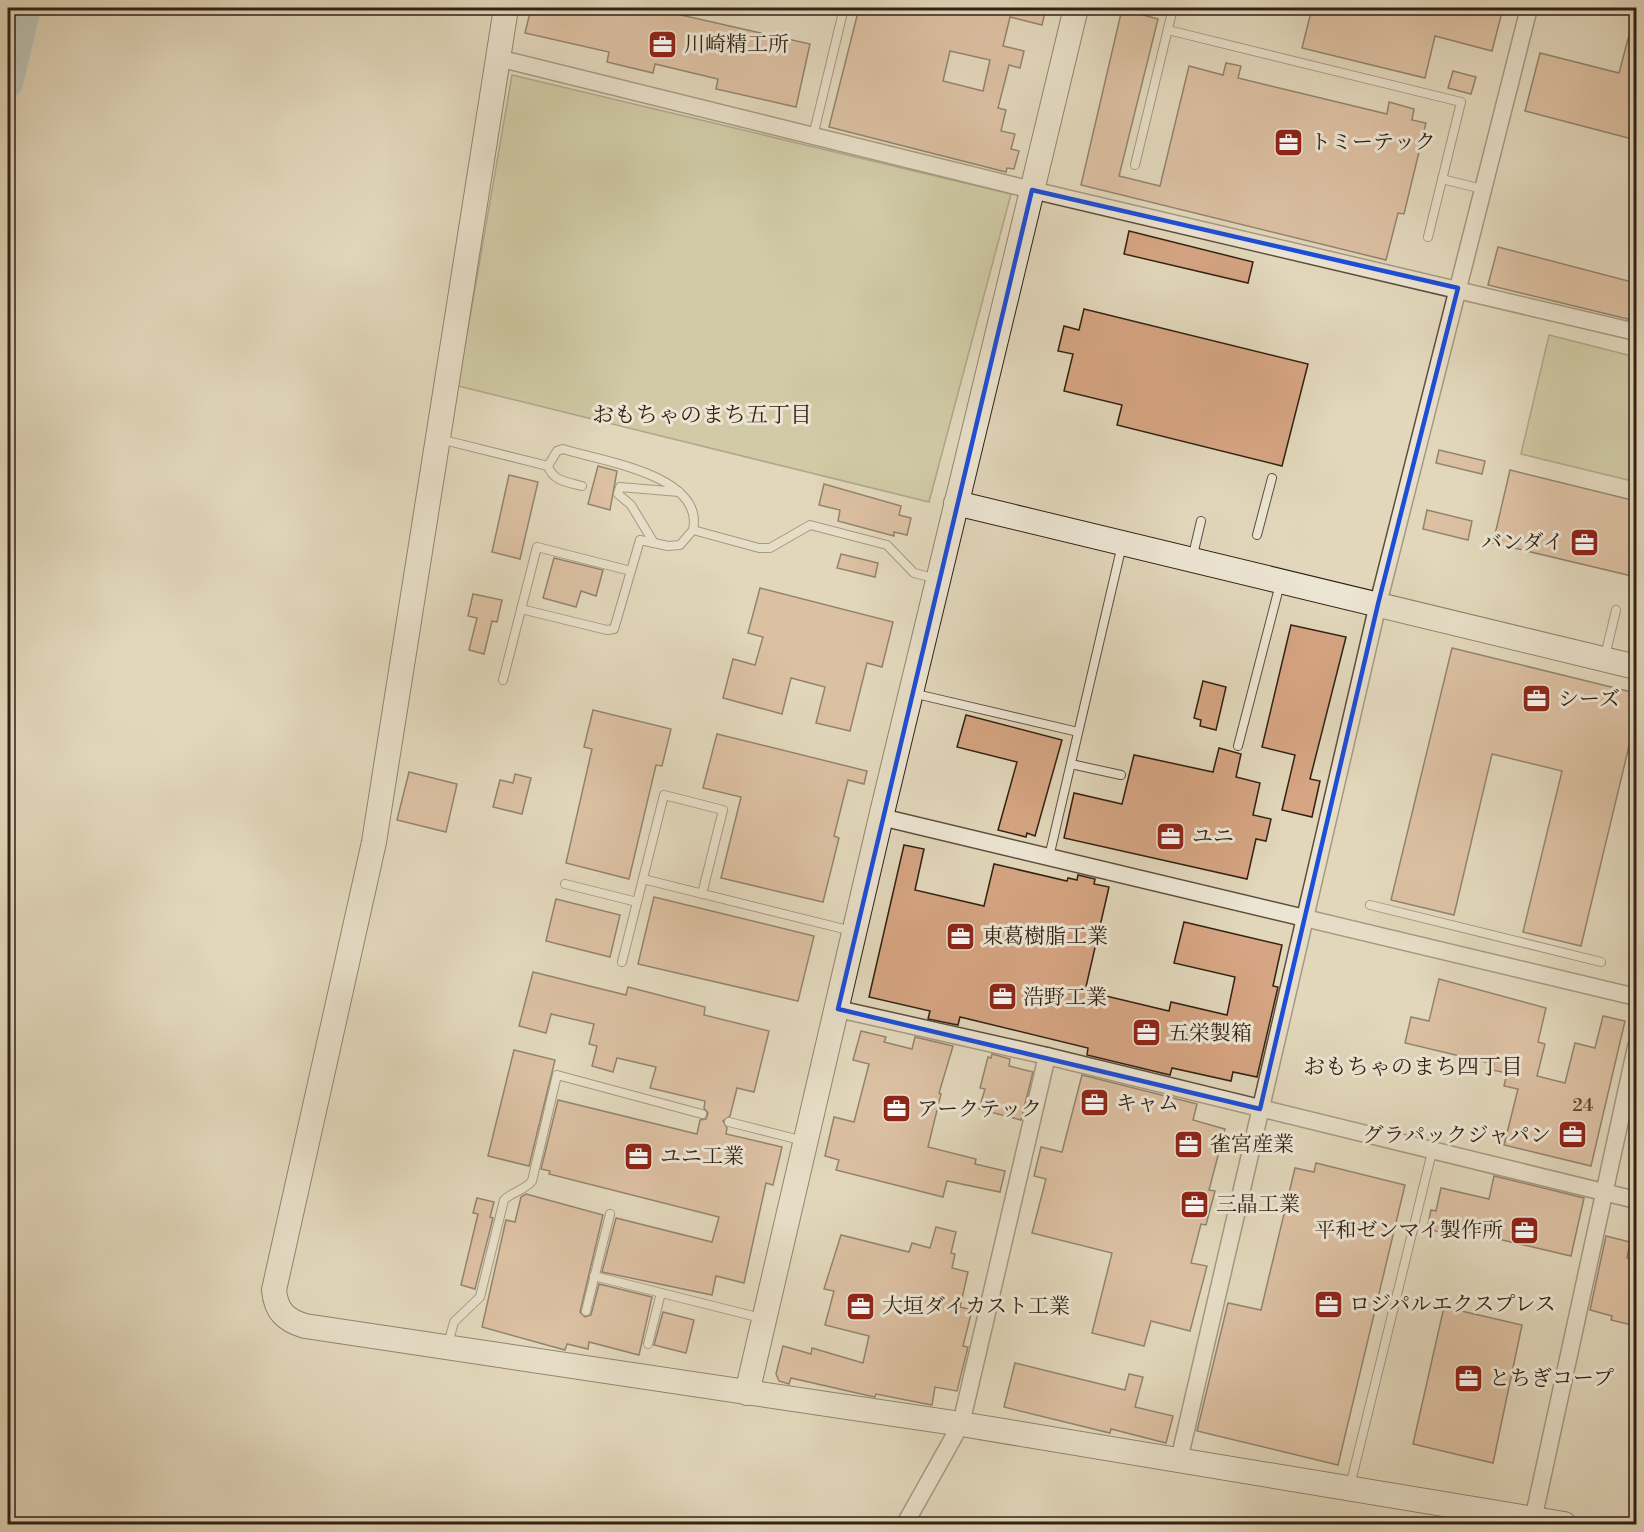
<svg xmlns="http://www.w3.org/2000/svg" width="1644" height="1532" font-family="'Libre Bodoni','Noto Serif JP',serif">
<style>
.green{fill:#babc8c;stroke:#766e50;stroke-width:1.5}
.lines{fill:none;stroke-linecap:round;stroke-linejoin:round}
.river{stroke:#99b7ba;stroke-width:30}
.building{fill:#d6a583;stroke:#322114;stroke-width:1.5;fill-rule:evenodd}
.lane-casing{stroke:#5e4e3e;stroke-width:10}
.street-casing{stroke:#5e4e3e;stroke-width:19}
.secondary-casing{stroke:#322114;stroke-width:26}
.lane{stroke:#ece5d3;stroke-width:8}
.street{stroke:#ece5d3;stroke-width:16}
.secondary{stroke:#ece5d3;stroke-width:24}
.marked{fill:none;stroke:#1d4ed8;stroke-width:4.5;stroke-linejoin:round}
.labels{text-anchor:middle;stroke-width:6;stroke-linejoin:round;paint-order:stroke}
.number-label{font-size:18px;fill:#5b4230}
.poi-label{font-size:21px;fill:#322114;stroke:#ece5d3;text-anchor:start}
.neighbourhood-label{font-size:22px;fill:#322114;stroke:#ece5d3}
</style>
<rect width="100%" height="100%" fill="#e2d7bb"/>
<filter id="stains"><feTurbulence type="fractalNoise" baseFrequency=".00333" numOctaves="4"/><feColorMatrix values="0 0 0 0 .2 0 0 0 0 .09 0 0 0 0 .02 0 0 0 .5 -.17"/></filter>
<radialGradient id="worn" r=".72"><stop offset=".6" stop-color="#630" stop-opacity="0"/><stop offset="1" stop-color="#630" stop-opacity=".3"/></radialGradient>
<g class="green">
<polygon points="512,75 1011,194 929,502 458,386"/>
<polygon points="1549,335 1636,357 1636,482 1521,454"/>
</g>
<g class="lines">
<polyline class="river" points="8,83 26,8"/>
</g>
<g class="building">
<polygon points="531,8 650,8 810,44 796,107 716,89 718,79 655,64 653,73 607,62 609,52 525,33"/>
<path d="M 859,8 L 1046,8 L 1042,25 L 1010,17 L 1003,46 L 1024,51 L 1020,68 L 1009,65 L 998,108 L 1006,110 L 1001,131 L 1015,134 L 1011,149 L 1019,151 L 1014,169 L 1007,168 L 1006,172 L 829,127 ZM 950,51 L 990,60 L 983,91 L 943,81 Z"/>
<polygon points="1312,8 1503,8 1492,51 1435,36 1425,78 1302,48"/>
<polygon points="1122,9 1158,19 1119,176 1160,186 1189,66 1223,75 1226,63 1241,66 1238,78 1387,114 1389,102 1414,109 1412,120 1426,123 1404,214 1398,213 1386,260 1081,185"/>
<polygon points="1632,24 1636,25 1636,140 1525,111 1540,53 1619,73"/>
<polygon points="1453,71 1476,77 1471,94 1448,88"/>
<polygon points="1129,231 1253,262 1248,283 1124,254"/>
<polygon points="1498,247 1636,283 1636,321 1488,285"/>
<polygon points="1084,309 1308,364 1282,466 1117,425 1122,405 1064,391 1073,354 1058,351 1064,326 1079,330"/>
<polygon points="1439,450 1485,461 1482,474 1436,463"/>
<polygon points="598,466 617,471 610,510 588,504"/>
<polygon points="1510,470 1636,501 1636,577 1493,543"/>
<polygon points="509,475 538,482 520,559 492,552"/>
<polygon points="824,484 901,506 899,515 911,518 907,535 894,532 894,536 838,521 840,510 819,505"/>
<polygon points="1427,510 1472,521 1468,540 1423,529"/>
<polygon points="841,554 878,563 875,577 837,568"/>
<polygon points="554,558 603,570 596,596 581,591 576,607 543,598"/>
<polygon points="760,588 893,622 882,667 867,663 850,731 816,723 825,687 791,678 782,714 723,698 733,659 755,665 763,637 748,633"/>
<polygon points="473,594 502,600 497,622 492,621 484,654 469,650 477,618 468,616"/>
<polygon points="1291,625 1346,637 1310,779 1320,781 1312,817 1282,810 1295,755 1262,747"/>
<polygon points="1452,648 1636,693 1636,717 1581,946 1523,932 1562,771 1492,754 1454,915 1391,900"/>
<polygon points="1203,681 1226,687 1216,730 1200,726 1201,720 1194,718"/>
<polygon points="593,710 671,729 662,766 656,765 629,879 566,863 592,749 584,747"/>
<polygon points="966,715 1062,740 1035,836 1027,833 1026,837 998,830 1017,762 957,747"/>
<polygon points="717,734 867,771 864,784 848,780 834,836 839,838 823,902 721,878 741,797 703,788"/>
<polygon points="1219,748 1241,754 1236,777 1260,783 1253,815 1271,819 1266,841 1256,839 1247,879 1064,838 1074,793 1122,804 1134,755 1213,772"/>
<polygon points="409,772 457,784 446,832 397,820"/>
<polygon points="515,774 531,778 522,814 493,807 500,780 513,783"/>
<polygon points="904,845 924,849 915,890 984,906 994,864 1067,881 1068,878 1077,880 1078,875 1095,879 1094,884 1109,887 1085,991 1169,1011 1171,1002 1227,1015 1235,977 1174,963 1184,922 1282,945 1273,986 1278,987 1257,1077 1233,1072 1231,1081 1172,1068 1170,1075 1087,1055 1088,1048 960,1017 958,1025 928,1019 930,1011 869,997"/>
<polygon points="654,897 814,936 798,1001 638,964"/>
<polygon points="556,899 620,915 610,957 546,941"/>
<polygon points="533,972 626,995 628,987 705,1007 704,1015 769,1031 754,1092 737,1088 730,1116 723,1121 727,1128 726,1134 782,1147 773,1185 766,1183 744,1283 716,1276 712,1295 602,1272 616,1218 712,1242 719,1217 549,1174 550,1171 541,1169 558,1100 697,1134 700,1120 706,1119 708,1113 704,1108 705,1101 650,1088 656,1067 617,1058 613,1072 592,1066 597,1046 589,1044 594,1024 551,1014 546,1033 519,1026"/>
<polygon points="1439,979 1546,1008 1538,1042 1545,1044 1537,1076 1565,1083 1575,1043 1595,1048 1603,1016 1625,1021 1591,1166 1504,1145 1518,1089 1504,1086 1507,1073 1492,1070 1494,1064 1405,1043 1411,1017 1429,1021"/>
<polygon points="861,1031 886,1037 884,1042 912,1049 915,1037 953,1046 939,1093 941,1094 928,1147 976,1159 975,1164 1005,1171 1000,1192 947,1181 943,1197 836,1170 839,1160 825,1156 834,1117 854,1122 869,1064 853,1060"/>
<polygon points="514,1050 555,1060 529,1166 488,1156"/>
<polygon points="992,1054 1010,1059 1009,1066 1033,1072 1021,1120 979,1109 985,1089 980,1088 988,1057 991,1058"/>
<polygon points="1082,1075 1197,1104 1193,1120 1225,1129 1209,1190 1215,1191 1206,1225 1201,1224 1191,1263 1207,1266 1190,1331 1151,1321 1144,1346 1092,1333 1112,1253 1032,1233 1046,1179 1034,1176 1041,1147 1062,1152"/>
<polygon points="1316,1163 1405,1185 1338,1465 1197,1431 1228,1303 1261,1310 1295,1168 1314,1172"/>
<polygon points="1494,1176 1584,1198 1571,1256 1459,1230 1458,1236 1427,1229 1431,1210 1436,1211 1441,1188 1489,1199"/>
<polygon points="526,1194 603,1215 580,1312 585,1317 591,1315 599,1284 652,1297 639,1355 589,1342 588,1349 567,1344 565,1350 482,1327 506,1220 515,1222 521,1197"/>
<polygon points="477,1198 494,1202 490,1217 493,1218 475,1289 461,1285 478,1214 473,1213"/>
<polygon points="936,1227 956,1232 951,1253 955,1254 952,1268 968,1272 960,1307 972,1310 963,1346 968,1347 957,1391 935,1387 932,1405 876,1394 875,1397 870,1396 791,1378 789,1384 779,1381 776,1374 783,1346 811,1354 812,1348 863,1363 869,1336 825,1325 834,1291 824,1289 841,1235 909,1252 912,1243 930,1248"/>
<polygon points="1606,1236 1630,1242 1627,1258 1636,1260 1636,1326 1611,1320 1612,1316 1590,1310"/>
<polygon points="1444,1307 1522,1325 1493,1463 1413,1444"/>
<polygon points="663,1312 694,1320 686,1353 654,1345"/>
<polygon points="1015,1363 1125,1390 1129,1374 1143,1377 1135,1407 1173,1416 1166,1443 1111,1429 1110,1433 1004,1407"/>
</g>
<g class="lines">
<defs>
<g id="lane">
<polyline points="1168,30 1461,102 1428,237"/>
<polyline points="813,136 844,8"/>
<polyline points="1135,165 1173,8"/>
<polyline points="1442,179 1482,189"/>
<polyline points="440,439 548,466"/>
<path d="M 582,486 C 567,482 553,481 548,466 L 557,451 L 563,449 C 601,461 705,475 693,530"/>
<polyline points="1257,535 1272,478"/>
<polyline points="654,543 631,505 618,494 620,487 679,492"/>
<polyline points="1192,559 1201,521"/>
<polyline points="521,609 607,630 614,629 640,540 668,546 680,545 693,530 759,548 770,548 810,525 887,545 914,573 938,579"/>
<polyline points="1605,656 1616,610"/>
<polyline points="503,680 537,547 631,571"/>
<polyline points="912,693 1078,732"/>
<polyline points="1238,746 1280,584"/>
<polyline points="1071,764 1121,775"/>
<polyline points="1049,857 1122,545"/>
<polyline points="643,879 852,931"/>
<polyline points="565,884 637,902"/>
<polyline points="1370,905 1601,962"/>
<polyline points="622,962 664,795 723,810 702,894"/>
<polyline points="729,1122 804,1141"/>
<polyline points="594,1276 761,1318"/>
<polyline points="586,1311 610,1214"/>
<path d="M 448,1344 L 454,1322 L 480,1297 L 504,1200 C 512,1192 525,1190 532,1181 L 557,1075 L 702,1114"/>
<polyline points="648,1344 661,1293"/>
<polyline points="1350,1486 1432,1152"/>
</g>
<g id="street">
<polyline points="498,58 1032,190 1636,332"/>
<polyline points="881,817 1636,997"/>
<polyline points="838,1009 1047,1056 1636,1200"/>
<polyline points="1179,1460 1378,604 1529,8"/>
<polyline points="1533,1520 1636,1047"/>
<polyline points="905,1524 961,1424 1047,1056"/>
</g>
<g id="secondary">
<path d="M 506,8 L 374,842 L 274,1290 C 276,1311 285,1320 305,1326 L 961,1424 L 1564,1524"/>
<polyline points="956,503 1636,667"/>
<polyline points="747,1393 881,817 1076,8"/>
</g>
</defs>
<use href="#lane" class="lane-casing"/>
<use href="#street" class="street-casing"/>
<use href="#secondary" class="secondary-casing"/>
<use href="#lane" class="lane"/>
<use href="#street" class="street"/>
<use href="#secondary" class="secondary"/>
</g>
<path d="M0 0H1644V1532H0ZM 1032,190 L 1458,288 L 1378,604 L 1260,1109 L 838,1009 Z" fill="#e2d7bb" fill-opacity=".55" fill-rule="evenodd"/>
<path class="marked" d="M 1032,190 L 1458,288 L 1378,604 L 1260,1109 L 838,1009 Z"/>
<defs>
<symbol id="office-square" viewBox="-11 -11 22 22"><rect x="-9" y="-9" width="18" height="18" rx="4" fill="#8f2418" stroke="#ece5d3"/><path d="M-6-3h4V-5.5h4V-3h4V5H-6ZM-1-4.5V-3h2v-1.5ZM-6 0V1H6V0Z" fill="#fff"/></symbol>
</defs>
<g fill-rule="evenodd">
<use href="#office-square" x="646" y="28" width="33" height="33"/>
<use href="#office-square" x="1272" y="126" width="33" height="33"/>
<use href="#office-square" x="1568" y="526" width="33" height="33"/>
<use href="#office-square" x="1520" y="682" width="33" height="33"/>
<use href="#office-square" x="1154" y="820" width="33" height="33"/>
<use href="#office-square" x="944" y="920" width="33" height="33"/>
<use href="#office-square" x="986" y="980" width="33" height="33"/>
<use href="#office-square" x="1130" y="1016" width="33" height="33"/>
<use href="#office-square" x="1078" y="1086" width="33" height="33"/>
<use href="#office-square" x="880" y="1092" width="33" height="33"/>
<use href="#office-square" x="1556" y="1118" width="33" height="33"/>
<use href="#office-square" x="1172" y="1128" width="33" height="33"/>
<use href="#office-square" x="622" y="1140" width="33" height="33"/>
<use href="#office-square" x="1178" y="1188" width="33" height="33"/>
<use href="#office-square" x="1508" y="1214" width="33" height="33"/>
<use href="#office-square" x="1312" y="1288" width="33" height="33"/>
<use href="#office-square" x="844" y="1290" width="33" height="33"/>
<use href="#office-square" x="1452" y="1362" width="33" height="33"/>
</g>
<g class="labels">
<g class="number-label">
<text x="1583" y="1111">24</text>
</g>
<g class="poi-label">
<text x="684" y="51">川崎精工所</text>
<text x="1310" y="149">トミーテック</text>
<text x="1564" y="549" text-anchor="end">バンダイ</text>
<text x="1558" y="706">シーズ</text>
<text x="1192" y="843">ユニ</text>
<text x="982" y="943">東葛樹脂工業</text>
<text x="1023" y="1004">浩野工業</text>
<text x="1168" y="1040">五栄製箱</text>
<text x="1116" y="1110">キャム</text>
<text x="917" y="1116">アークテック</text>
<text x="1551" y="1142" text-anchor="end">グラパックジャパン</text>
<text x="1210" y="1151">雀宮産業</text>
<text x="660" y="1163">ユニ工業</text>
<text x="1216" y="1211">三晶工業</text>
<text x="1503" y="1237" text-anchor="end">平和ゼンマイ製作所</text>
<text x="1349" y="1311">ロジパルエクスプレス</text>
<text x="882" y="1313">大垣ダイカスト工業</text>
<text x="1489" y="1385">とちぎコープ</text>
</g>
<g class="neighbourhood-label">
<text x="702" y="422">おもちゃのまち五丁目</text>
<text x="1413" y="1074">おもちゃのまち四丁目</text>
</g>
</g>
<rect width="1644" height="1532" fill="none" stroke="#e2d7bb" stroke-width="30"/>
<rect x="9" y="9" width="1626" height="1514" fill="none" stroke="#322114" stroke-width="3"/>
<rect x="15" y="15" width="1614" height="1502" fill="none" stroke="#322114" stroke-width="1.5"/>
<rect width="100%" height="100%" filter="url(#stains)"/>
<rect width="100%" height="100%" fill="url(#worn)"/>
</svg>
